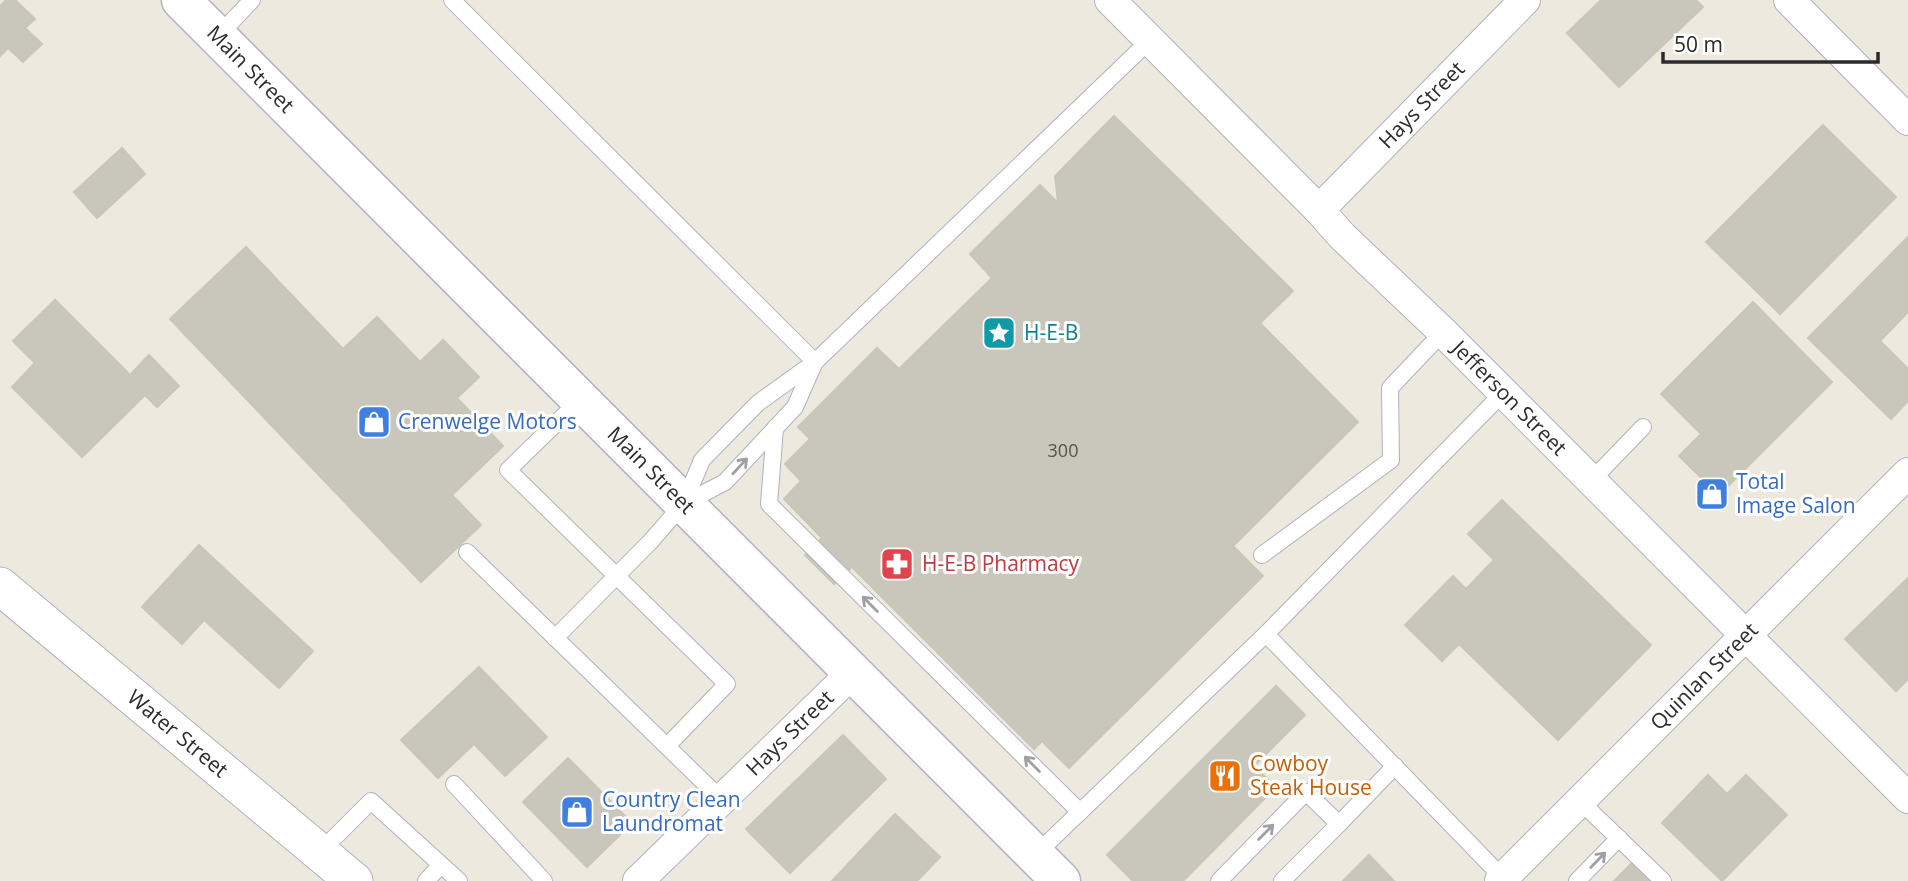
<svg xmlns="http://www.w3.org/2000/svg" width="1908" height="881" font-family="'Open Sans',sans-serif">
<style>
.building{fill:#c9c7bc;stroke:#c9c6b7;stroke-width:2}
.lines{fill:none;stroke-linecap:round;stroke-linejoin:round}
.service-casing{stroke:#b1b1bf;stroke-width:18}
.minor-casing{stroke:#b1b1bf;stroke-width:32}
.tertiary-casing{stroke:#b1b1bf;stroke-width:39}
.secondary-casing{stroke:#b1b1bf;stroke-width:41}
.service{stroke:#fff;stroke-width:16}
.minor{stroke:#fff;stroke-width:30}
.tertiary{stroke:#fff;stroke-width:37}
.secondary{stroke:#fff;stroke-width:38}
.oneway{stroke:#a0a0a0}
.labels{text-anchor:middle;stroke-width:6;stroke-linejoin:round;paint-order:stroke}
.number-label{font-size:18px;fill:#52524f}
.street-label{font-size:21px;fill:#2b2b2b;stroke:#fff}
.culture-label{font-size:21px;fill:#0d838f;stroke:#fff;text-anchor:start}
.shop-label{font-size:21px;fill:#366cbe;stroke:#fff;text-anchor:start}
.health-label{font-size:21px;fill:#be3a42;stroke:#fff;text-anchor:start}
.food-label{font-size:21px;fill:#c56008;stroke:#fff;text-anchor:start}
</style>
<rect width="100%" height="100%" fill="#ede9de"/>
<g class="building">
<polygon points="6,0 15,0 35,19 25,28 42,44 23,62 8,48 0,56 0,6"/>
<polygon points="1601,0 1696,0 1703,7 1619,87 1567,33"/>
<polygon points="1114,116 1293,291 1260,323 1358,422 1233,546 1263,576 1069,768 1042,741 1034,749 852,567 834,584 805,555 822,538 784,499 801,481 785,464 810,439 798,427 877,348 899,369 992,278 970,254 1040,185 1058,203 1055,176"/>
<polygon points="1823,125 1896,197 1780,314 1706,242"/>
<polygon points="122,148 145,174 97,218 74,192"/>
<polygon points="1908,237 1908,312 1880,341 1908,369 1908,401 1891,419 1808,338"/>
<polygon points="246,247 343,349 377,317 420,362 443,340 479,377 457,398 503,446 452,495 481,525 421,582 170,319"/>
<polygon points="55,300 130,375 149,355 179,386 157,407 145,395 82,457 12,387 35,363 13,341"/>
<polygon points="1753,302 1832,382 1719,495 1679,456 1701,434 1661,394"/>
<polygon points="1502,500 1651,645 1558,740 1459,644 1442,661 1405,625 1453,576 1466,589 1494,560 1468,534"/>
<polygon points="199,545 313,651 279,688 204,620 182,644 142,607"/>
<polygon points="1908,578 1908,679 1896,691 1845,639"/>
<polygon points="479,667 547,737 505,776 474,744 438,778 401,740"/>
<polygon points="1276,686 1305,715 1254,766 1276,787 1183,881 1133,881 1107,855"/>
<polygon points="843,735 886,779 790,873 746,829"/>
<polygon points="568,758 632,823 587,867 523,802"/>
<polygon points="1708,775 1727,794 1746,775 1787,815 1722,881 1662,823"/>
<polygon points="895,814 940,857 917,881 832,881"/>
<polygon points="1369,855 1394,881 1343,881"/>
<polygon points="1635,860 1656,881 1614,881"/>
</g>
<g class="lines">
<defs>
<g id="service">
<polyline points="452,0 815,362"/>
<polyline points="218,36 252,0"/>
<polyline points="580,400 508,470 727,684 667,746"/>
<polyline points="775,428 769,504 1080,812"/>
<polyline points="1591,481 1643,427"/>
<polyline points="685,503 725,482 795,407 814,364"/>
<polyline points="467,552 722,800"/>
<polyline points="1262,555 1391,460 1390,388 1443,332"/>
<polyline points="1266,634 1506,881"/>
<polyline points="555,638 651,541 684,503 702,460 758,403 815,362 1150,40"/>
<polyline points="454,784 544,881"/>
<polyline points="1581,802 1663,881"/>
<polyline points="1339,824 1395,766"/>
<polyline points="320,852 371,801 459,881"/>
<polyline points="1035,855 1266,634 1503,393"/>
<polyline points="426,881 441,865"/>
<polyline points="1219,881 1306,792 1339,824 1282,881"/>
<polyline points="1577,881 1619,838"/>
</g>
<g id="minor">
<path id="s1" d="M 1110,0 L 1319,210 L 1342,236 L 1443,332 L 1908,798"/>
<polyline points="1789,0 1908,120"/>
<path id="s2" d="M 1319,210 L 1525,0"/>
<path id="s3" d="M 638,881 L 852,673"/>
<path id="s4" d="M 1500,881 L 1908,473"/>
</g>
<g id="tertiary">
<path id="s5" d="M 0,586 L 354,881"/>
</g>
<g id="secondary">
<path id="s6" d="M 181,0 L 1061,881"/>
</g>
</defs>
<use href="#service" class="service-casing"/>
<use href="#minor" class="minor-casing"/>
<use href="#tertiary" class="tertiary-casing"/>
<use href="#secondary" class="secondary-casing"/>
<use href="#service" class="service"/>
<use href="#minor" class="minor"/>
<use href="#tertiary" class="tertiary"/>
<use href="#secondary" class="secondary"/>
</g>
<defs><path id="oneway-shaft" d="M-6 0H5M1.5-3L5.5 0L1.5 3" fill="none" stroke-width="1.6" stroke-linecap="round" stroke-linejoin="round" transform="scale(1.75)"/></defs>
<g class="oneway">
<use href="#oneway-shaft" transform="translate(740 466) rotate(-47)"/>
<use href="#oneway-shaft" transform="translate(870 604) rotate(-135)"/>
<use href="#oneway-shaft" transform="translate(1032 764) rotate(-135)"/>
<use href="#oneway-shaft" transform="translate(1266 832) rotate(-45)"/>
<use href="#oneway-shaft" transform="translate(1598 860) rotate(-46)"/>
</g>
<defs>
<symbol id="sight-square" viewBox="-11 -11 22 22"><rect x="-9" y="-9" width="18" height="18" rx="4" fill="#0f9aa8" stroke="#fff"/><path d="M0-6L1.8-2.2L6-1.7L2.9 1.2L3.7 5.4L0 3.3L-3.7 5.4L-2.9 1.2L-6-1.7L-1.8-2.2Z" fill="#fff"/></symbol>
<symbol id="shop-square" viewBox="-11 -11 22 22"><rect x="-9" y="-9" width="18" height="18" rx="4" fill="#3f7fe0" stroke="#fff"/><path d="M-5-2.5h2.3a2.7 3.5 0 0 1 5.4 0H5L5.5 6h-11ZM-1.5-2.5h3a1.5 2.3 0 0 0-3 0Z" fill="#fff"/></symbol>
<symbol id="pharmacy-square" viewBox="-11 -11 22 22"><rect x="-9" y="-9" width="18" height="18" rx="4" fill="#e0444e" stroke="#fff"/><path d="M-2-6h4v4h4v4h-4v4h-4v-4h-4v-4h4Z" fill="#fff"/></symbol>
<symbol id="restaurant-square" viewBox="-11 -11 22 22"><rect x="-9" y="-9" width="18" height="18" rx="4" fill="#e8710a" stroke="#fff"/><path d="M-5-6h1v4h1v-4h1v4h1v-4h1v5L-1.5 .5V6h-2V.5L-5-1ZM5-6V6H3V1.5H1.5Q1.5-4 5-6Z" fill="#fff"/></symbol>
</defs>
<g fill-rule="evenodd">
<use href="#sight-square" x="980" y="314" width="38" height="38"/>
<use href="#shop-square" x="355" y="403" width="38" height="38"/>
<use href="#shop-square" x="1693" y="475" width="38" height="38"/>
<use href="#pharmacy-square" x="878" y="545" width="38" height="38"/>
<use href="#restaurant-square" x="1206" y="757" width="38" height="38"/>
<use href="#shop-square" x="558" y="793" width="38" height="38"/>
</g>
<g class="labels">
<g class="number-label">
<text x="1063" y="457">300</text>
</g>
<g class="street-label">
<text dy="7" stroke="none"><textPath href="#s6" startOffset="98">Main Street</textPath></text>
<text dy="7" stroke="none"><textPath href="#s2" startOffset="147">Hays Street</textPath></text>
<text dy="7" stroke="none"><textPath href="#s1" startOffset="564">Jefferson Street</textPath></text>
<text dy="7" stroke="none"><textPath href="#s6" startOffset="665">Main Street</textPath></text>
<text dy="7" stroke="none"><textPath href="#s4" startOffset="289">Quinlan Street</textPath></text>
<text dy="7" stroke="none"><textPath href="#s5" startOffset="231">Water Street</textPath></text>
<text dy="7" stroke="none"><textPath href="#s3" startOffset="212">Hays Street</textPath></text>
</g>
<g class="culture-label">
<text x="1024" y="340">H-E-B</text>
</g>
<g class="shop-label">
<text x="398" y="429">Crenwelge Motors</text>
<text x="1736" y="489">Total<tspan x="1736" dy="24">Image Salon</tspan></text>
<text x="602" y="807">Country Clean<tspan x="602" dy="24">Laundromat</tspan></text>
</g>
<g class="health-label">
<text x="922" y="571">H-E-B Pharmacy</text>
</g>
<g class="food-label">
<text x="1250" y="771">Cowboy<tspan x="1250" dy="24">Steak House</tspan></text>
</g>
</g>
<path d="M1663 52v10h215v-10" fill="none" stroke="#2b2b2b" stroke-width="3.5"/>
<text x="1674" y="52" font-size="21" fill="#2b2b2b" stroke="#ffffff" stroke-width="5" paint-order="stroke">50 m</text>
</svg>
